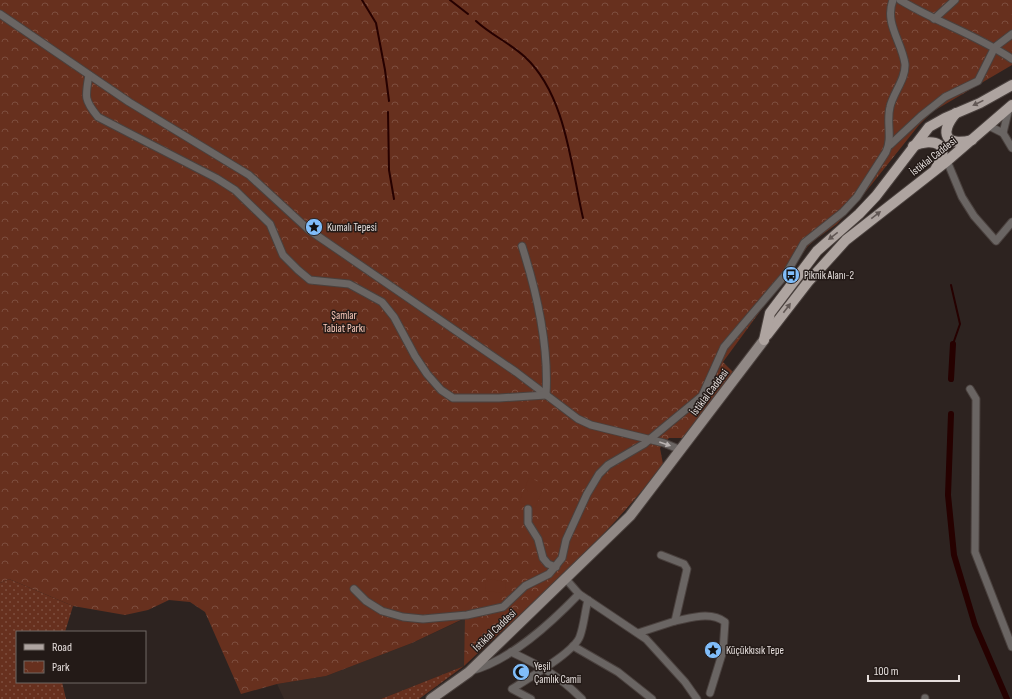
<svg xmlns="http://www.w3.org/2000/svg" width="1012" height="699" font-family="'Sofia Sans Condensed',sans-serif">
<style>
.built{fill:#392b25}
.grass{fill:url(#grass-dots)}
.park{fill:url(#park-crowns)}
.pitch{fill:#67301e}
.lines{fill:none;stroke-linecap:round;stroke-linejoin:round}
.stream{stroke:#260100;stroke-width:2}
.canal{stroke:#260100;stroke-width:6}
.minor-casing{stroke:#4a413e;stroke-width:9}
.secondary-casing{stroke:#4a413e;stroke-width:12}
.primary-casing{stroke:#4a413e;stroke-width:12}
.minor{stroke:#6a6563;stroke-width:7}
.secondary{stroke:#908885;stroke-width:10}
.primary{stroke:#aea4a0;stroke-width:10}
.oneway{fill:#625855}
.oneway2{fill:#b9b3b1}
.labels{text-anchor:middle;stroke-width:3;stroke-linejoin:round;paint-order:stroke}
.street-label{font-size:11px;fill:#e4dddb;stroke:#231a17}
.poi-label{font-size:11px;fill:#e4dddb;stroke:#231a17;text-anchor:start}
.park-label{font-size:11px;fill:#fecdbd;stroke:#231a17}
</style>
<defs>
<pattern id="grass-dots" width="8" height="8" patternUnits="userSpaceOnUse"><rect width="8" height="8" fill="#67301e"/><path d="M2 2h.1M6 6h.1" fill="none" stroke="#7d4e3e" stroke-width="1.8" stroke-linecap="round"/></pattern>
<pattern id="park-crowns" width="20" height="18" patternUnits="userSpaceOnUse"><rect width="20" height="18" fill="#67301e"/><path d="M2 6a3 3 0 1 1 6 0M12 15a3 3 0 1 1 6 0" fill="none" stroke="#7d4e3e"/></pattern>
</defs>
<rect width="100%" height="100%" fill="#2d2320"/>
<polygon class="built" points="466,618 464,666 381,699 284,699 277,684 326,676 412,643"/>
<g class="grass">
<polygon points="9,579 73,606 65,632 17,632 17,682 62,682 66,699 0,699 0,583"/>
<polygon points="464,666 419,699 381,699"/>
</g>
<path class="park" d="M 0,0 L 1012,0 L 1012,65 L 932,112 L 919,125 L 860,199 L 837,224 L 816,239 L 808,246 L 723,362 L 733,372 L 683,438 L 669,438 L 660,448 L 663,464 C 606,540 533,602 464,666 L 465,618 L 412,643 L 326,676 L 277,684 L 241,694 L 205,612 L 190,602 L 169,600 L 148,610 L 125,615 L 73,606 L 9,579 L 0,583 Z"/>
<g class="pitch">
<polygon points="529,478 545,484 535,508 519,502"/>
<polygon points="486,579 506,581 505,593 485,591"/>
</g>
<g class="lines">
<g class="stream">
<polyline points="362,0 376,23 385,70 389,101"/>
<polyline points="450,0 468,14"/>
<path d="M 476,21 C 491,35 510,43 525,57 C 566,95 571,166 583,218"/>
<polyline points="388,112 389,170 394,199"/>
<polyline points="951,285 960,324 953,344"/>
</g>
<g class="canal">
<polyline points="951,379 953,344"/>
<polyline points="951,414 948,495 954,555 975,625 1007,699"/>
</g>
<defs>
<g id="minor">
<path d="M 900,0 C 936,22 977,35 1012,59"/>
<polyline points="0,14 129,102 249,175 309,230 516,372 578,419 591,425 664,443 681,450"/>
<polyline points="934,19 955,0"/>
<path d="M 89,75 C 85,97 84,100 98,117 L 216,178 L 235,190 L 270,224 L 283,255 L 298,270 L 310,280 L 349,284 L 382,302 L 394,317 L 415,356 L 427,374 L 441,390 L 453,398 L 499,398 L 546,395 C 549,346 537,293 522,246"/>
<polyline points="989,126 1003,133 1009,108"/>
<polyline points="1003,133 1012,148"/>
<polyline points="890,145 921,116 945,97 978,81 995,47 1012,34"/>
<polyline points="947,161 962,197 974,216 996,241 1012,222"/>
<polyline points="970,389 976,399 975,552 1012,647"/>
<polyline points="528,509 528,523 538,539 543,558 548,564 556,567"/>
<polyline points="565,578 579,594 646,639 685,682 697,699"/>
<path d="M 354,589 L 366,601 L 382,611 L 403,617 L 423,619 L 467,615 L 503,607 L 525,586 L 549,574 L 562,558 L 566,540 L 587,494 L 599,474 L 608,465 L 644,444 L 702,396 L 724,347 L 786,274 L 804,243 L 843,212 L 857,197 L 886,152 C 893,138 886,123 890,107 C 893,93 906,79 905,64 C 902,42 884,23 893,0"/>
<path d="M 675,621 C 691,618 711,611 725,622 L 723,651 L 710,693"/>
<polyline points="638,633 675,621 687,569 684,564 661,555"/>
<polyline points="573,646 618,672 652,699"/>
<path d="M 511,652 C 541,666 558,675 582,699"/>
<path d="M 471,671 C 511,660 550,624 579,594"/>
<polyline points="925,698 925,699"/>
<path d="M 531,699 L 512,689 C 527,679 575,652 580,636 C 584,625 585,611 588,600"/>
</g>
<polyline id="secondary" points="431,699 469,672 630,516 764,340"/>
<g id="primary">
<path d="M 956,113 C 939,133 945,147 972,140"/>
<path d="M 913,146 C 934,137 953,144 936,168"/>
<polyline points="767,335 808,282 846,240 947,161 1012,105"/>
<polyline points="764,340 770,313 817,251 859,214 876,196 929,127 945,118 980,103 1012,85"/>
</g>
</defs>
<use href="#minor" class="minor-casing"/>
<use href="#secondary" class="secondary-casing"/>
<use href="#primary" class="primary-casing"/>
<use href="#minor" class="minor"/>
<use href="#secondary" class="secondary"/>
<use href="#primary" class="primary"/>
</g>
<defs><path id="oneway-solid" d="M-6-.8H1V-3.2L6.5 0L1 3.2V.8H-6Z"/></defs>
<g class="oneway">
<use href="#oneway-solid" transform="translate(978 103) rotate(154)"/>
<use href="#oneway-solid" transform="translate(876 215) rotate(-38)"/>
<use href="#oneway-solid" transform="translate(833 236) rotate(142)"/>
<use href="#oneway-solid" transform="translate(787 308) rotate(-53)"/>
</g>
<use class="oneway2" href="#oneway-solid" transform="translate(665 444) rotate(19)"/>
<defs>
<symbol id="sight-disc" viewBox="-11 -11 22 22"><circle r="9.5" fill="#80bdfa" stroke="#231a17"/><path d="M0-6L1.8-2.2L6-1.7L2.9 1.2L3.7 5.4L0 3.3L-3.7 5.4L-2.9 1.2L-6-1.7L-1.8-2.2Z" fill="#111"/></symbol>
<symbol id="bus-disc" viewBox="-11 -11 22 22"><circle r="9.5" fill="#80bdfa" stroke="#231a17"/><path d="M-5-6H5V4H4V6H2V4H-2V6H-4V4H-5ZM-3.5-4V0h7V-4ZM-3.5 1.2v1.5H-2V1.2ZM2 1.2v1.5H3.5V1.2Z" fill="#111"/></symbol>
<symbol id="mosque-disc" viewBox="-11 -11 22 22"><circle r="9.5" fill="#80bdfa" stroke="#231a17"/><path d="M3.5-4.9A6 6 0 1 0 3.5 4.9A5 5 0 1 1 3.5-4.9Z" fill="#111"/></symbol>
</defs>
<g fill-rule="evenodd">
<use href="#sight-disc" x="304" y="217" width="20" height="20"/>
<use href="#bus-disc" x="781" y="265" width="20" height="20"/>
<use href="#sight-disc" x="703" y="640" width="20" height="20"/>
<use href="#mosque-disc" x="511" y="662" width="20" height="20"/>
</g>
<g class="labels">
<g class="street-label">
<text transform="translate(933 156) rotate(-38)" y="4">İstiklal Caddesi</text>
<text transform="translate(709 392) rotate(-53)" y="4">İstiklal Caddesi</text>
<text transform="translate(494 630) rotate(-44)" y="4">İstiklal Caddesi</text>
</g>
<g class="poi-label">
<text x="327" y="231">Kumalı Tepesi</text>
<text x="804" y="279">Piknik Alanı-2</text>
<text x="726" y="654">Küçükkısık Tepe</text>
<text x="534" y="670">Yeşil<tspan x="534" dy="13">Çamlık Camii</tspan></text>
</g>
<g class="park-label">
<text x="344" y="319">Şamlar<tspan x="344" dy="13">Tabiat Parkı</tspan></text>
</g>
</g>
<rect x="16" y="631" width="130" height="52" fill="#231a17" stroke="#706865"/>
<rect x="24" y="644" width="20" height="6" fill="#aea4a0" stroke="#706865"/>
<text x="52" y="651" font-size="12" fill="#e4dddb">Road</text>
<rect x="24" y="661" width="20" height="12" fill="url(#park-crowns)" stroke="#706865"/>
<text x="52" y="671" font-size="12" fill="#e4dddb">Park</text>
<path d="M868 675v6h91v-6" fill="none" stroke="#e4dddb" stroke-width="2"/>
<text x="874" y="675" font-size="12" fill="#e4dddb" stroke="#231a17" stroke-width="3" paint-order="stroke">100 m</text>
</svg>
